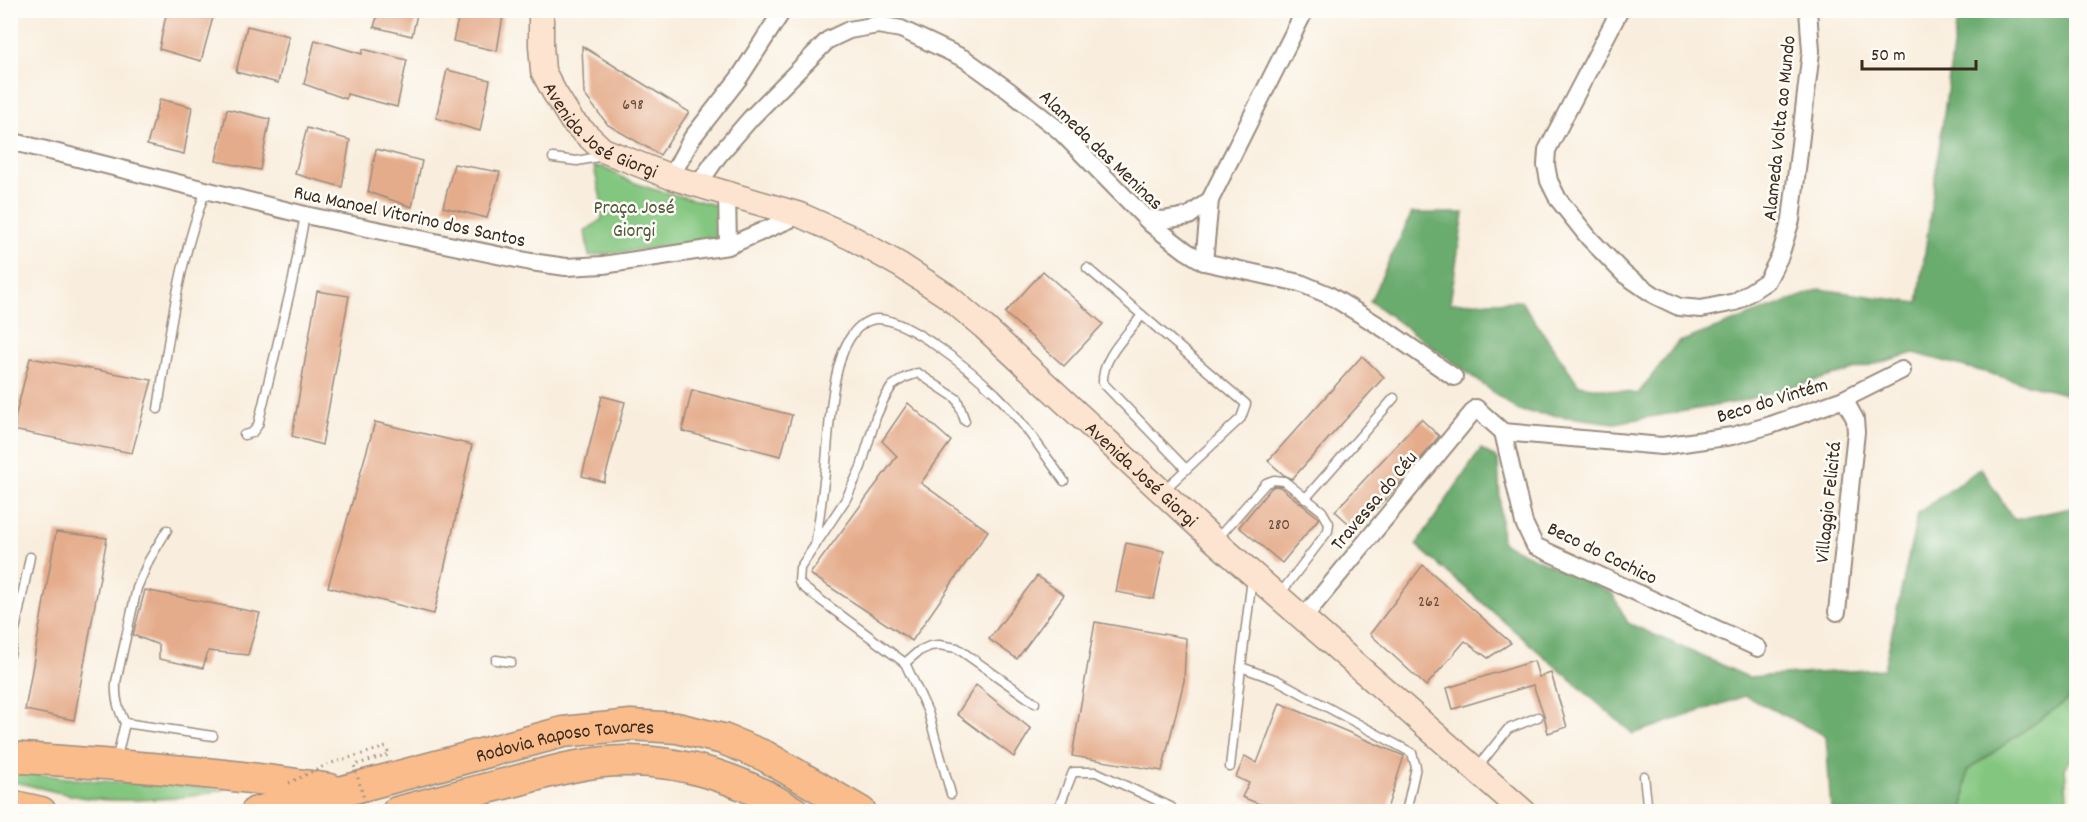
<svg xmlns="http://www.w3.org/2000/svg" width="2087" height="822" font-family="Dekko,sans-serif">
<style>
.green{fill:#83c67f;stroke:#5f784e;stroke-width:1.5}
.forest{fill:#6aab6e;stroke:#526a46;stroke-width:1.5}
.building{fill:#e5ac8b}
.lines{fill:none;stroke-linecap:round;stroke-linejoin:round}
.lane-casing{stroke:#9a8c7e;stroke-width:11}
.street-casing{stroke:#9a8c7e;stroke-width:20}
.secondary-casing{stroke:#9a8c7e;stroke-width:27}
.highway-casing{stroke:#9a8c7e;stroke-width:33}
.lane{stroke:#fff;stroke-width:8}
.street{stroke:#fff;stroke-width:16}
.secondary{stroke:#fde4d0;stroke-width:24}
.highway{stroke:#f9bc8a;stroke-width:30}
.path-bridge{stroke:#9a8c7e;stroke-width:3;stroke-dasharray:1.5 4.5;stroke-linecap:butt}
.labels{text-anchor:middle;stroke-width:5;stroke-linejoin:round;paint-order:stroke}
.number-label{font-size:16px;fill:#664a39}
.street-label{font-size:20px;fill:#3b2a1e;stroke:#fdfcf7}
.park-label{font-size:20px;fill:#51593b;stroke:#fdfcf7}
</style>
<rect width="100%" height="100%" fill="#fdfcf7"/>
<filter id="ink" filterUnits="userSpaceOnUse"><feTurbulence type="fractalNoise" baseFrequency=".0167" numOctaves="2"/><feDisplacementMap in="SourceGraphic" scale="12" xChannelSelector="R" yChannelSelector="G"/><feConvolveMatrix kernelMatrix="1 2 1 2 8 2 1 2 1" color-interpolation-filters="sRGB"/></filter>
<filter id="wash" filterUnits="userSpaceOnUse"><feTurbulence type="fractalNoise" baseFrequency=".008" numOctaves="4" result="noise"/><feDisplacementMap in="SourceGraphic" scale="24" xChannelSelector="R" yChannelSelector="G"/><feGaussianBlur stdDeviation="1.35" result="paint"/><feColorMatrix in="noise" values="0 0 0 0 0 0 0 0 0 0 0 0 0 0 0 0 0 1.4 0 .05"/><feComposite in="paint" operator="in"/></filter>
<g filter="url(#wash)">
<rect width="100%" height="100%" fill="#f9eede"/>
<g class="green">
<polygon points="594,167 603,167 627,180 652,189 719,206 725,213 717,240 589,256 585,231 602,219 602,204"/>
<polygon points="2076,694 2076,753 2065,768 2068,811 1963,812 1967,771"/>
<path d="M 11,771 L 85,780 L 225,789 C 189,799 124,803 87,798 C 62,794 36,787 11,781 Z"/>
</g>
<g class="forest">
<polygon points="1958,11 2076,11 2076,397 1914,353 1738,402 1615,423 1519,411 1370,301 1412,213 1464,213 1450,303 1521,301 1579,385 1638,394 1677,343 1820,289 1918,303"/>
<polygon points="1481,449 1498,459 1502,543 1612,593 1628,623 1748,677 1884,669 1918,513 1981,468 2014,520 2076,507 2076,694 1967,771 1963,811 1831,811 1826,736 1745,696 1633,734 1416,545"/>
</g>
<g id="blocks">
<g class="building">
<polygon points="167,10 215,10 201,61 159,49"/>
<polygon points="379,10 418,10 412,36 374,27"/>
<polygon points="460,10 504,10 497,51 453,41"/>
<polygon points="247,26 289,36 278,83 236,72"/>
<polygon points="315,40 362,54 363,49 407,60 397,107 347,94 346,99 304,84"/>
<polygon points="582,46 689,112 660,155 608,125 584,94"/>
<polygon points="447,70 490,80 480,131 436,118"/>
<polygon points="160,99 192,107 184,154 147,145"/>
<polygon points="227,109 270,119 260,170 216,161"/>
<polygon points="307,128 350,140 342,187 295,174"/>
<polygon points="376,149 422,161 412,207 368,192"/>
<polygon points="454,164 500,172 487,218 443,207"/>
<polygon points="1043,271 1103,324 1064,366 1005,313"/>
<polygon points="317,291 349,296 322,445 292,436"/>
<polygon points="1362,356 1384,377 1292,479 1284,475 1268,461"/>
<polygon points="30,358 152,380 132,453 12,430"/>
<polygon points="692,390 792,415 781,456 682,431"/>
<polygon points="602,396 625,402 604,482 582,476"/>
<polygon points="908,403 951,441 921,483 988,531 912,641 810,574 897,456 882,441"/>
<polygon points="1421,419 1439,436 1406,477 1356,530 1335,511"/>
<polygon points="375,422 472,445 434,614 328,587"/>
<polygon points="1275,486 1280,487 1319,518 1282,563 1239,527 1271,488"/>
<polygon points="56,532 107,538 74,720 25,710"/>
<polygon points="1126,543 1164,551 1154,599 1116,592"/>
<polygon points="1423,565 1511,643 1488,658 1465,641 1426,686 1370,634"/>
<polygon points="1037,576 1064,595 1017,659 989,639"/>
<polygon points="145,590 260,613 248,655 208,651 203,668 159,659 159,645 133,635"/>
<polygon points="1095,622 1186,638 1184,681 1162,771 1072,756"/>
<polygon points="1534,661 1539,677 1551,673 1567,727 1548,733 1544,715 1533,685 1453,709 1447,688"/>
<polygon points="976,685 1031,729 1014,757 957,714"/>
<polygon points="1280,703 1404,756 1386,812 1279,812 1242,797 1249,783 1236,777 1245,756 1257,763"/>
</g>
</g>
</g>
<g filter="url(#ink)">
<use href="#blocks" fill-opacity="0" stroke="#9a8c7e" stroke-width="1.5"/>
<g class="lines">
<defs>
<g id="lane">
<polyline points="553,158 577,161 603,156"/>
<polyline points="1087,268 1246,404 1241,418 1164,490"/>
<path d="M 1142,315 C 1128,334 1101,358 1103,383 L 1186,469"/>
<path d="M 158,409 C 169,335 179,261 206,190"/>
<polyline points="965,421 957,399 918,373 904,378 892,386 884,399 876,417 861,467 846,499 800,568 799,582 803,587 905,663 919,651 930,646 939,645 957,648 1035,703"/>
<polyline points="244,435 252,433 258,425 293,279 305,215"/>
<polyline points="1305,499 1394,398"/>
<polyline points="1217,539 1266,483 1274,480 1284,481 1322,511 1329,523 1328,531 1280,594"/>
<path d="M 815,546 C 819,522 822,498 825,473 C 829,436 830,365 852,335 C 858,326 868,319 878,319 C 909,319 974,373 996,394 C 1022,420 1043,452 1064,481"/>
<polyline points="10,655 30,557"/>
<polyline points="496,660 511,662"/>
<polyline points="905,663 928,712 951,794"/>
<polyline points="1241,667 1252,578"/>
<polyline points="125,723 213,736"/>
<path d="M 116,761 L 125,723 C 118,709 115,698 116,682 L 137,588 L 149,560 L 167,530"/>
<polyline points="1230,767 1241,667 1277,680 1412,753 1416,767 1406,812"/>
<polyline points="1477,768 1508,729 1538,717"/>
<polyline points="1644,776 1648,812"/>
<polyline points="1057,812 1073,772 1096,772 1171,807"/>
</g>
<g id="street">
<polyline points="1620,10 1547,150 1546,165 1549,181 1558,199 1589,238 1625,275 1654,295 1679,307 1701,309 1735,302 1767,281 1780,256 1791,220 1811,51 1808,10"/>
<polyline points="10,141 305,215 531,262 566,267 603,265 728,246 800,215"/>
<polyline points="671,177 692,138 739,78 783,10"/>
<polyline points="698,185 718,156 751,118 828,40 849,30 878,25 901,29 965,59 1008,90 1060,131 1151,224 1186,251 1204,262 1300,283 1329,295 1386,330 1454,377"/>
<polyline points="727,194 728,246"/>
<polyline points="1145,218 1163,220 1189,216 1210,200"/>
<polyline points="1204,262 1210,200 1305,10"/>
<polyline points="1503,432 1524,523 1535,546 1758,648"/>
<polyline points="1837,612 1856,432 1855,419 1844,399"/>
<polyline points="1303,618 1476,408 1503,432 1662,446 1732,436 1771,425 1844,399 1902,370"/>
</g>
<g id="secondary">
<path id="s1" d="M 541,10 L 541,45 L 543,71 L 554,92 L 572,121 L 603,150 L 671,177 L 800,215 L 852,238 L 900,265 L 946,295 L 984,327 L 1215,541 L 1524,812"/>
</g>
<g id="highway">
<path d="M 10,757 C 117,765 224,772 330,789"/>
<polyline points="10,805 41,812"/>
<path id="s2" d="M 256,812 L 343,791 L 563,732 L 631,725 L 677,728 L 723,739 L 765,756 L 861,812"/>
<path d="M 397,812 C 434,802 471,792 508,783 C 546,773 585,761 625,761 C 685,760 744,780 794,812"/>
</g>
</defs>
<use href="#lane" class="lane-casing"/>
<use href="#street" class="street-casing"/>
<use href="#secondary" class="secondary-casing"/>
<use href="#highway" class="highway-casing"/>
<use href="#lane" class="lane"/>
<use href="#street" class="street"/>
<use href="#secondary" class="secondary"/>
<use href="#highway" class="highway"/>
<polyline class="path-bridge" points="289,783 328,764 386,747 389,755 354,765 368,812"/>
</g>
</g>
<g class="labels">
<g class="number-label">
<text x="633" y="109">698</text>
<text x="1279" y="529">280</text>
<text x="1429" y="606">262</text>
</g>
<g class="street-label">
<text dy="7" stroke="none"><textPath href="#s1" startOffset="147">Avenida José Giorgi</textPath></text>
<text transform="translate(1778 128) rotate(-84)" y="7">Alameda Volta ao Mundo</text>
<text transform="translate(1102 149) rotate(44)" y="7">Alameda das Meninas</text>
<text transform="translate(410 215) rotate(12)" y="7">Rua Manoel Vitorino dos Santos</text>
<text transform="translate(1772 399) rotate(-17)" y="7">Beco do Vintém</text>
<text dy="7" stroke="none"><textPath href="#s1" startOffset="801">Avenida José Giorgi</textPath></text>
<text transform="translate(1373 500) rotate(-50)" y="7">Travessa do Céu</text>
<text transform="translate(1827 502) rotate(-84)" y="7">Villaggio Felicitá</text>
<text transform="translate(1603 552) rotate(26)" y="7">Beco do Cochico</text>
<text dy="7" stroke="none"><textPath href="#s2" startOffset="318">Rodovia Raposo Tavares</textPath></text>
</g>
<g class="park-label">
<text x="634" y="213">Praça José<tspan x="634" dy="23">Giorgi</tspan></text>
</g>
</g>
<rect width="2087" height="822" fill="none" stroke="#fdfcf7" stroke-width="36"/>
<path d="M1862 60v9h114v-9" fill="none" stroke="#3b2a1e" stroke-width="3"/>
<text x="1871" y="60" font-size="18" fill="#3b2a1e" stroke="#fdfcf7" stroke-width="4.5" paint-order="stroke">50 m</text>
</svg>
